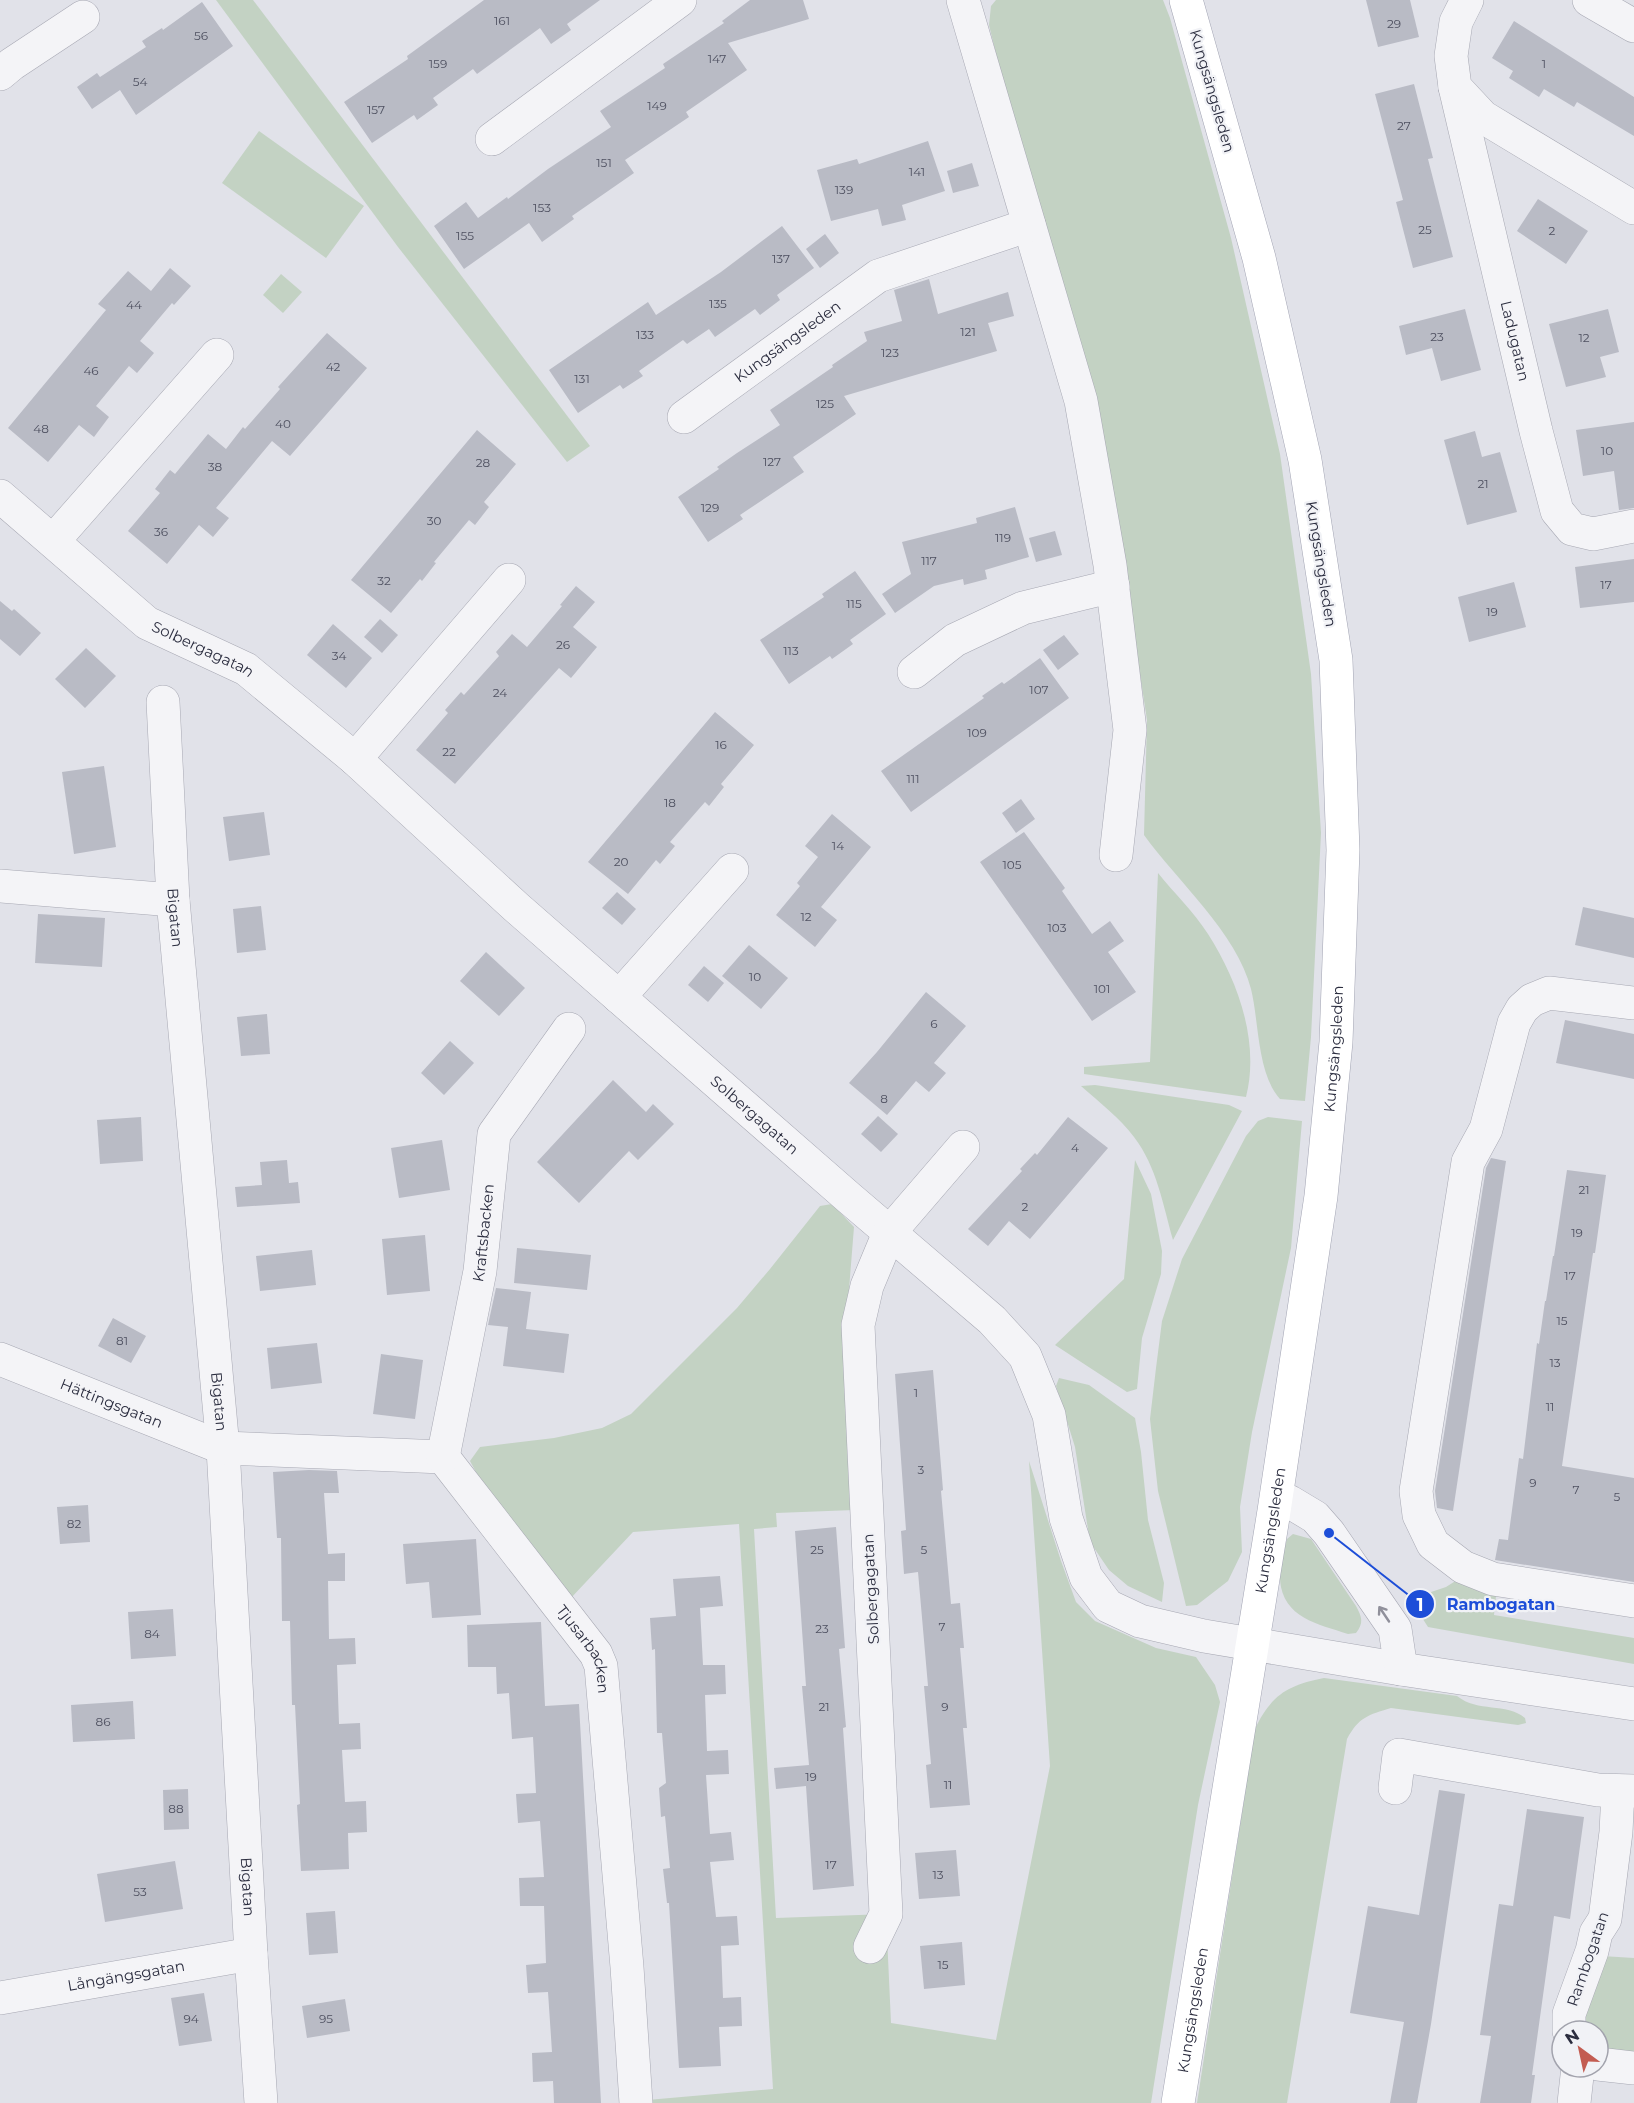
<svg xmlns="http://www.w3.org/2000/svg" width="1634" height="2103" font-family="Montserrat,sans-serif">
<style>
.green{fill:#c3d2c3}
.building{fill:#b9bbc5}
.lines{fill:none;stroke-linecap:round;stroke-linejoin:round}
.minor-casing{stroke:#a7a8b3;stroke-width:34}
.major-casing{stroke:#a2a4b3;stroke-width:34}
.minor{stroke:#f4f4f7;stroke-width:33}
.major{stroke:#fff;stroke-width:33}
.oneway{stroke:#90909b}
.labels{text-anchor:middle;stroke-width:4.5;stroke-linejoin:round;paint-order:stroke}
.number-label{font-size:12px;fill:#4e5060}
.street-label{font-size:15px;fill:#2b2d3f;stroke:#f1f2f6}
.leader{fill:none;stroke:#1d4ed8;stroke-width:2}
.callout-dot{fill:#1d4ed8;stroke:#f1f2f6;stroke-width:2}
.mark-label{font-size:18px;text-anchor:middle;font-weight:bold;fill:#fff}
.callout-label{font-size:16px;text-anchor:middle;font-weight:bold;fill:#1d4ed8;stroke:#f1f2f6;stroke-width:4.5;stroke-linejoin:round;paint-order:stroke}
</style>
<rect width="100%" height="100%" fill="#e1e2e9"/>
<g class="green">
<polygon points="216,0 253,0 590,446 567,462 398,247"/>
<path d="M 996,0 L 1163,0 L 1170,18 L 1231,238 L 1280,454 L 1311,674 L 1321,833 L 1311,1037 L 1305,1101 L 1280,1099 C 1257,1074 1259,1021 1251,989 C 1237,933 1177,881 1144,835 L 1147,720 L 1128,596 L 989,25 L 991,6 Z"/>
<polygon points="259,131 364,206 326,258 222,183"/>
<polygon points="281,274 302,292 283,313 263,295"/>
<path d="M 1158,873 C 1174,893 1194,912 1208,934 C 1238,981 1260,1042 1246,1097 L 1084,1074 L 1084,1067 L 1150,1062 Z"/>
<path d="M 1095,1085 L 1229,1105 L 1242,1111 L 1173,1240 C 1163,1205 1157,1167 1134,1137 C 1120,1118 1099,1102 1081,1086 Z"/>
<polygon points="1268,1117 1302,1121 1291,1248 1252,1432 1240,1507 1242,1552 1228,1581 1197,1605 1186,1606 1158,1491 1150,1419 1156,1368 1162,1321 1182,1259 1246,1136 1258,1121"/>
<polygon points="1135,1160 1151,1194 1162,1251 1161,1274 1142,1338 1137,1389 1127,1392 1055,1345 1124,1279"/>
<polygon points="832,1204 854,1227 844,1352 854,1510 776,1513 777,1527 754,1529 776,1918 886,1914 891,2023 996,2040 1050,1766 1029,1461 1061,1561 1076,1602 1095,1621 1156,1648 1196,1657 1215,1685 1220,1702 1198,1805 1151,2103 636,2103 636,2101 773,2089 739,1524 633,1532 570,1599 483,1485 470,1461 480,1447 554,1438 602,1428 631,1414 737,1308 770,1269 820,1206"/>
<polygon points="1059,1378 1089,1385 1135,1418 1141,1452 1148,1520 1164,1583 1162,1602 1128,1586 1109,1570 1090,1542 1075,1447 1056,1386"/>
<path d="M 1293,1534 L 1311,1539 L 1356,1606 C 1362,1617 1364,1623 1356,1633 L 1348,1634 C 1318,1624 1283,1618 1280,1580 C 1278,1568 1284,1551 1287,1539 Z"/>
<polygon points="1457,1580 1496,1596 1494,1615 1634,1638 1634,1664 1428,1627 1410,1599 1446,1587"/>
<path d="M 1324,1678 L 1457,1696 C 1478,1713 1506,1702 1525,1718 L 1526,1723 L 1518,1725 L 1391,1708 C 1368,1715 1359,1717 1347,1739 L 1287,2103 L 1197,2103 L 1255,1729 C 1271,1695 1288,1685 1324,1678 Z"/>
<polygon points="1602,1956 1634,1958 1634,2060 1598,2057 1598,2031 1578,2031"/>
</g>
<g class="building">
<polygon points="484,0 600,0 567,24 571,30 551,44 540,28 477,74 473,69 433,98 438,105 417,120 414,115 372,143 344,102 408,59 407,56"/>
<polygon points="750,0 803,0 809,19 728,43 747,70 686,112 689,117 625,160 634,173 572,216 574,219 542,242 529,223 464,269 434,226 466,202 478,218 507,197 508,199 548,169 611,127 600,111 665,68 663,64 724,23 722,21"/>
<polygon points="1366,0 1410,0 1419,37 1378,47"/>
<polygon points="202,2 233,46 136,115 120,90 92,109 77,87 97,73 100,77 146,47 142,41 162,28 163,30"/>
<polygon points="1514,21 1634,97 1634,136 1577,102 1574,107 1544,89 1539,97 1509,78 1513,71 1492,58"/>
<polygon points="1414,84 1433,158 1428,159 1453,257 1413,268 1396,202 1403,200 1375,94"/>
<polygon points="928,141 945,191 902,205 906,220 882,226 878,209 831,221 817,170 857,159 859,164"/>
<polygon points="972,163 979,186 953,193 947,171"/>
<polygon points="1538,199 1588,231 1566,264 1517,231"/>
<polygon points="782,226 814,268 777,295 780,300 760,315 755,309 715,337 709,329 687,344 683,340 639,371 643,376 623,389 620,385 578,413 549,370 648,302 656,315 721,272"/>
<polygon points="825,234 839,253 820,268 806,249"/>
<polygon points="170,268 191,286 174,305 172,303 140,341 154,353 137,373 129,366 96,406 109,417 94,437 79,425 48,462 8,428 106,310 98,304 128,271 151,291"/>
<polygon points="929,279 938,314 1008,292 1014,316 988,323 997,351 844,396 856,414 793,457 804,472 740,515 743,519 708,542 678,497 719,469 717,467 737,453 780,425 770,410 833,367 832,365 867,341 864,332 902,321 894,290"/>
<polygon points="1465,309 1481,370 1441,381 1432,348 1406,355 1399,326"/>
<polygon points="1608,309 1619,352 1600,357 1606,377 1566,387 1549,324"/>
<polygon points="327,333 367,368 290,456 272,441 216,508 229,518 213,537 199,525 167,564 128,531 160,493 155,489 170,470 175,474 208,434 226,449 243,427 245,429 280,389 278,387"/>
<polygon points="1634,422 1634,508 1619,510 1614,471 1583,476 1576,430"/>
<polygon points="477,430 516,464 484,502 489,507 475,525 469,520 434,562 436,563 422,581 420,579 391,613 351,580"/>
<polygon points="1475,431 1482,457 1500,452 1517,512 1467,525 1444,440"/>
<polygon points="1015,507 1029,557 985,570 987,579 964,585 963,579 934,586 895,613 882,594 911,574 902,542 977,523 976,518"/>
<polygon points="1055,531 1062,555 1036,562 1029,538"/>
<polygon points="1634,559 1634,602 1580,608 1575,567"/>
<polygon points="855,571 886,614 850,640 853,644 832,659 830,656 789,684 760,640 824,597 822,594"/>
<polygon points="1514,582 1526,627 1469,642 1458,597"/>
<polygon points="576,586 595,602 573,627 597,647 571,678 559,668 455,784 416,750 448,713 445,710 461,692 464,695 499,656 496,652 512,634 527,647 562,606 560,605"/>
<polygon points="0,601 12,611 14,609 41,633 20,656 0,639"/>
<polygon points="380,619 398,635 382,653 364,637"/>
<polygon points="333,624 372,658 346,688 307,655"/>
<polygon points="1064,635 1079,654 1058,670 1043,650"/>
<polygon points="86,648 116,676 85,708 55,679"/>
<polygon points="1040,658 1069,698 911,812 881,771 984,698 982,696 1002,682 1004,684"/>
<polygon points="715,712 754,745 721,784 724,787 709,806 705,802 670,842 675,846 660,864 656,860 628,894 588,862"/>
<polygon points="104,766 116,847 74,854 62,772"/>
<polygon points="1021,799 1035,819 1016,833 1002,813"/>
<polygon points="264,812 270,855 229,861 223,817"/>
<polygon points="832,814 871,847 821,907 837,920 815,947 776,915 800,886 797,883 818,857 805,846"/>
<polygon points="1024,832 1065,888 1062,891 1092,934 1110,921 1124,941 1108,952 1136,992 1092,1021 980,862"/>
<polygon points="617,892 636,909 622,925 602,908"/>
<polygon points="261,906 266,950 237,953 233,909"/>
<polygon points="1583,907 1634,918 1634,958 1575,945"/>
<polygon points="38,914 105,918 102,967 35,963"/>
<polygon points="749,945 788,978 761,1009 722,976"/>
<polygon points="486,952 525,988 499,1016 460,981"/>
<polygon points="704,966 724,983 708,1002 688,985"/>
<polygon points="926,992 966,1026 934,1063 946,1073 929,1092 916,1081 887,1115 849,1083 877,1052"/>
<polygon points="267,1014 270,1054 241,1056 237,1017"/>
<polygon points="1565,1020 1634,1034 1634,1079 1556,1063"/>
<polygon points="450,1041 474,1063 444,1095 421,1073"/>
<polygon points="613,1080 646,1112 653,1104 674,1124 638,1160 629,1151 579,1203 537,1162"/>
<polygon points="878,1116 898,1134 881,1152 861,1134"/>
<polygon points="141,1117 143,1161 100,1164 97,1120"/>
<polygon points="1068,1117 1108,1148 1030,1239 1009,1221 988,1246 968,1229 1022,1171 1020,1169 1035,1153 1037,1155"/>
<polygon points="442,1140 450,1190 399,1198 391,1148"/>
<polygon points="1491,1158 1506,1161 1453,1511 1437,1508 1435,1491 1486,1168"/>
<polygon points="287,1160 289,1183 298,1182 300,1203 237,1207 235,1187 262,1185 260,1162"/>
<polygon points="1567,1170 1606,1175 1595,1253 1593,1253 1562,1466 1634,1478 1634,1582 1495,1560 1499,1539 1508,1540 1519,1458 1523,1459 1537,1343 1539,1344 1545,1301 1546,1301 1553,1256 1554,1256"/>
<polygon points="425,1235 430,1291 387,1295 382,1239"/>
<polygon points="517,1248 591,1255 587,1290 514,1283"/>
<polygon points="312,1250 316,1285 260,1291 256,1256"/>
<polygon points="496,1288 531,1292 526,1329 569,1334 564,1373 503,1366 508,1327 488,1325"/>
<polygon points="113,1318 146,1336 131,1363 98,1346"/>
<polygon points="317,1343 322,1383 271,1389 267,1348"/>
<polygon points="381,1354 423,1360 415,1419 373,1414"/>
<polygon points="933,1370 943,1490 941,1491 951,1604 960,1603 964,1648 960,1648 967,1728 963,1728 970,1805 930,1808 926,1765 931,1764 924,1686 928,1686 918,1572 904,1574 901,1531 906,1530 895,1374"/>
<polygon points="309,1470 337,1471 339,1493 324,1493 328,1554 345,1553 345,1581 328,1581 329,1639 355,1638 356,1664 337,1665 339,1724 360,1723 361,1749 342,1750 345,1802 366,1801 367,1832 348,1833 349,1869 301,1871 297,1805 300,1804 295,1705 292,1705 290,1621 282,1621 281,1538 277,1538 273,1472"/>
<polygon points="88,1505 90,1542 60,1544 57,1507"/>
<polygon points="836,1527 845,1648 839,1649 846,1727 843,1728 854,1886 813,1890 806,1786 776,1789 774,1768 809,1765 802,1686 806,1686 795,1531"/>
<polygon points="476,1539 481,1615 432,1618 429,1582 406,1584 403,1544"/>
<polygon points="720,1576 723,1606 700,1608 703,1665 725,1665 726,1694 705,1695 707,1751 728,1750 729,1774 706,1775 710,1834 731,1832 734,1860 710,1862 716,1917 737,1916 739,1945 721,1946 723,1998 741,1997 742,2026 719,2027 721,2066 679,2068 669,1903 667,1903 663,1869 670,1868 665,1816 661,1817 659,1788 666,1783 662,1733 657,1733 655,1649 652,1650 650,1618 676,1616 673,1579"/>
<polygon points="173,1609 176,1656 131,1659 128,1612"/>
<polygon points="541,1622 545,1706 579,1704 601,2103 554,2103 553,2081 533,2082 532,2053 552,2052 548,1992 528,1993 526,1965 546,1963 544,1906 520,1906 519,1878 544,1877 540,1821 518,1823 516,1794 536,1793 533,1737 512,1739 509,1693 497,1694 496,1667 468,1667 467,1625"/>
<polygon points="133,1701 135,1739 73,1742 71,1705"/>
<polygon points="188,1789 189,1829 164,1830 163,1790"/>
<polygon points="1439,1790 1465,1794 1431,2024 1417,2103 1390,2103 1404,2022 1350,2013 1368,1906 1419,1915"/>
<polygon points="1527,1809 1584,1817 1570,1919 1554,1916 1532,2075 1535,2075 1531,2103 1480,2103 1491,2036 1480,2035 1499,1904 1513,1906"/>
<polygon points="956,1850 960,1896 919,1899 915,1853"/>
<polygon points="175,1861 183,1909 105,1922 97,1874"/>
<polygon points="335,1911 338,1953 309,1955 306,1913"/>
<polygon points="962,1942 965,1985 924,1989 920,1946"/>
<polygon points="204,1993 212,2041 179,2046 171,1998"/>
<polygon points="345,1999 350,2031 307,2038 302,2006"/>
</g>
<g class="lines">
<defs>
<g id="minor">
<polyline points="963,0 1081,401 1110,565 1130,730 1116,855"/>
<polyline points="1467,0 1456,22 1451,56 1455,87 1483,117 1634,208"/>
<polyline points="1589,0 1634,26"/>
<polyline points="0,74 12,64 83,17"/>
<path id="s1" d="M 1455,87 L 1536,431 L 1557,511 L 1572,529 L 1593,534 L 1634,526"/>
<polyline points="492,139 680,0"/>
<path id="s2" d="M 684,417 L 878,276 L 1029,225"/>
<path id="s3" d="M 0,496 L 147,623 L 246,669 L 355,759 L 516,907 L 848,1197 L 992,1320 L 1025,1356 L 1049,1415 L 1066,1518 L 1086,1577 L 1108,1606 L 1140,1621 L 1204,1636 L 1401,1669 L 1634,1704"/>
<polyline points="54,540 217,355"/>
<polyline points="914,672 955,640 1023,608 1113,586"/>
<path id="s4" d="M 163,702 L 173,900 L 223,1448 L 251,1954 L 261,2103"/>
<polyline points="355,759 509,580"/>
<polyline points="0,886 173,900"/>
<polyline points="619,997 732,870"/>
<polyline points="1634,1003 1549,993 1532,1000 1522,1009 1514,1023 1486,1129 1468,1162 1416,1491 1419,1515 1433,1544 1463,1567 1493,1579 1634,1601"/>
<path id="s5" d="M 0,1359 L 223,1448 L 443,1457"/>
<path id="s6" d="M 443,1457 L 596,1654 L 601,1666 L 627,1967 L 636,2103"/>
<path id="s7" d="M 443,1457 L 480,1271 L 494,1134 L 569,1029"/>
<polyline points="1277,1496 1290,1502 1315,1517 1329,1533 1395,1629 1401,1669"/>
<polyline points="1395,1788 1399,1755 1598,1790 1634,1791"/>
<polyline points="870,1947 886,1914 858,1325 867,1286 889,1233 963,1147"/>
<path id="s8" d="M 0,1998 L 251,1954"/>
<polyline points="1569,2031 1569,2014 1592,1951 1596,1933 1605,1919 1616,1832 1618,1791"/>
<polyline points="1598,2064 1634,2068"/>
<polyline points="1574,2103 1578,2067"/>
</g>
<g id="major">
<path id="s9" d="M 1178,2103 L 1274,1511 L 1321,1196 L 1336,1042 L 1343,850 L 1336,660 L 1305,460 L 1259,258 L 1186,0"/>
</g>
</defs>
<use href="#minor" class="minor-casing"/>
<use href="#major" class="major-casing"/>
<use href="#minor" class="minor"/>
<use href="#major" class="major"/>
</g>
<defs><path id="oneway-shaft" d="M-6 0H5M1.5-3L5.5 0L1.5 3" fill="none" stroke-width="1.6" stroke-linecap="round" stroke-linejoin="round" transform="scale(1.5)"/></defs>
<use class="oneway" href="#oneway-shaft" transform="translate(1384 1614) rotate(-124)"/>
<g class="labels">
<g class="number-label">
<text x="502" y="25">161</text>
<text x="1394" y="28">29</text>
<text x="201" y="40">56</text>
<text x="717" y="63">147</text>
<text x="438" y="68">159</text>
<text x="1544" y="68">1</text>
<text x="140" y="86">54</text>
<text x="657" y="110">149</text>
<text x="376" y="114">157</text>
<text x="1404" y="130">27</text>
<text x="604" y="167">151</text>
<text x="917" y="176">141</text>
<text x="844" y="194">139</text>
<text x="542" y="212">153</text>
<text x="1425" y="234">25</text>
<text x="1552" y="235">2</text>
<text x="465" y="240">155</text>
<text x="781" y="263">137</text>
<text x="718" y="308">135</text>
<text x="134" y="309">44</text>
<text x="968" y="336">121</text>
<text x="645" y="339">133</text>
<text x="1437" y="341">23</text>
<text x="1584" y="342">12</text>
<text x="890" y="357">123</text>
<text x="333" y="371">42</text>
<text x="91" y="375">46</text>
<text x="582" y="383">131</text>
<text x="825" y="408">125</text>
<text x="283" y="428">40</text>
<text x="41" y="433">48</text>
<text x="1607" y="455">10</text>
<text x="772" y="466">127</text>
<text x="483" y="467">28</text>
<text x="215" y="471">38</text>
<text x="1483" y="488">21</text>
<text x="710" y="512">129</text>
<text x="434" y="525">30</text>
<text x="161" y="536">36</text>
<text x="1003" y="542">119</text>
<text x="929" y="565">117</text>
<text x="384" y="585">32</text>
<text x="1606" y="589">17</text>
<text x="854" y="608">115</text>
<text x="1492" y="616">19</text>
<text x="563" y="649">26</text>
<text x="791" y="655">113</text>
<text x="339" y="660">34</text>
<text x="1039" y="694">107</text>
<text x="500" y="697">24</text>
<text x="977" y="737">109</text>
<text x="721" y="749">16</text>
<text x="449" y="756">22</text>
<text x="913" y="783">111</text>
<text x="670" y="807">18</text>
<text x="838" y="850">14</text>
<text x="621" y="866">20</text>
<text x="1012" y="869">105</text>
<text x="806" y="921">12</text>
<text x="1057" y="932">103</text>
<text x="755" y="981">10</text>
<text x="1102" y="993">101</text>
<text x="934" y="1028">6</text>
<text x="884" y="1103">8</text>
<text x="1075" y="1152">4</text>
<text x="1584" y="1194">21</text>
<text x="1025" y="1211">2</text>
<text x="1577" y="1237">19</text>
<text x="1570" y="1280">17</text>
<text x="1562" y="1325">15</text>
<text x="122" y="1345">81</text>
<text x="1555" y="1367">13</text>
<text x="916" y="1397">1</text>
<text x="1550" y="1411">11</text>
<text x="921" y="1474">3</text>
<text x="1533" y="1487">9</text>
<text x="1576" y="1494">7</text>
<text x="1617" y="1501">5</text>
<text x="74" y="1528">82</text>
<text x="817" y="1554">25</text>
<text x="924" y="1554">5</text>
<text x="942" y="1631">7</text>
<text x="822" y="1633">23</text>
<text x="152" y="1638">84</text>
<text x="824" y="1711">21</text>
<text x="945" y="1711">9</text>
<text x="103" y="1726">86</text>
<text x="811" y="1781">19</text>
<text x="948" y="1789">11</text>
<text x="176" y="1813">88</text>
<text x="831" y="1869">17</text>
<text x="938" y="1879">13</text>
<text x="140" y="1896">53</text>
<text x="943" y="1969">15</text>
<text x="191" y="2023">94</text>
<text x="326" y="2023">95</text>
</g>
<g class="street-label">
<text transform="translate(1212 91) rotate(74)" y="5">Kungsängsleden</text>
<text dy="5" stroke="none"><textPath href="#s1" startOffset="261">Ladugatan</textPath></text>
<text dy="5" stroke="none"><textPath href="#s2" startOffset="128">Kungsängsleden</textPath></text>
<text transform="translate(1321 564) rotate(81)" y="5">Kungsängsleden</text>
<text dy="5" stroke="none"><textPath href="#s3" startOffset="256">Solbergagatan</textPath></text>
<text dy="5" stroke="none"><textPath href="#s4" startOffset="216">Bigatan</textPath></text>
<text dy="5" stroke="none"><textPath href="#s9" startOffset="1066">Kungsängsleden</textPath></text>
<text dy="5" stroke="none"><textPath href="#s3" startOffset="980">Solbergagatan</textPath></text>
<text dy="5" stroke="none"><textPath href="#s7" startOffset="228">Kraftsbacken</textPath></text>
<text dy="5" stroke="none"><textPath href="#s4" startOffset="702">Bigatan</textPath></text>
<text dy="5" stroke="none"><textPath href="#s5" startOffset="120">Hättingsgatan</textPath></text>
<text dy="5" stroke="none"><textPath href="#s9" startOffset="580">Kungsängsleden</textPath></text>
<text transform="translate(871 1589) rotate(-93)" y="5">Solbergagatan</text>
<text dy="5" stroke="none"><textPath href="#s6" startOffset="240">Tjusarbacken</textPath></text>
<text dy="5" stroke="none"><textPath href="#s4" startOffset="1188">Bigatan</textPath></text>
<text transform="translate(1588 1959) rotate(-71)" y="5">Rambogatan</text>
<text dy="5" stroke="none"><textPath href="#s8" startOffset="128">Långängsgatan</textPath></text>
<text dy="5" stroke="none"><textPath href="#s9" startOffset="94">Kungsängsleden</textPath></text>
</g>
</g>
<path class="leader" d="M1329 1533L1420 1604"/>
<g class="callout-dot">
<circle cx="1329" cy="1533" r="6"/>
<circle cx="1420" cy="1604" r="15"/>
</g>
<g class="mark-label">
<text x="1420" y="1611">1</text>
</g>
<g class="callout-label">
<text x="1501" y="1610">Rambogatan</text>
</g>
<g transform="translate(1580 2049) rotate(327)"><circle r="28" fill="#f1f2f6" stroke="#a2a3ad" stroke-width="1.5"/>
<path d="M0-4.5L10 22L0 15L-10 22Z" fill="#c35c51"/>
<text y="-9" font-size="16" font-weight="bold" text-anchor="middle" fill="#2b2d3f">N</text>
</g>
</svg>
